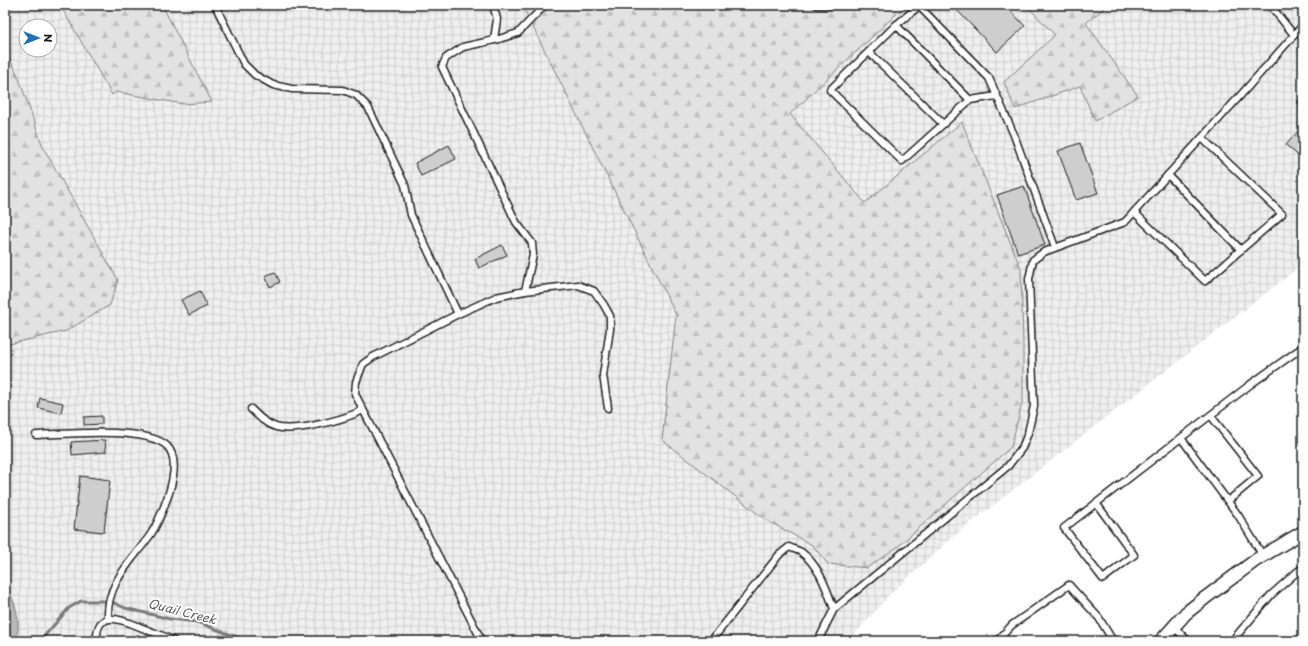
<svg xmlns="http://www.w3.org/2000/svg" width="1308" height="646" font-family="'Playpen Sans',sans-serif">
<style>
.industrial{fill:url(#industrial-grid);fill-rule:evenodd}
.forest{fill:url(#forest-firs);stroke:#7f7f7f}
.water{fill:#b8b8b8;stroke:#7a7a7a}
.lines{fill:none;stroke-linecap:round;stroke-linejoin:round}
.stream{stroke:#7a7a7a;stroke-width:3}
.building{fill:#cecece;stroke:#1c1c1c}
.lane-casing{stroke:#1c1c1c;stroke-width:9}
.street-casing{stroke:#1c1c1c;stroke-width:15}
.lane{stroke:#fff;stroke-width:6}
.street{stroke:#fff;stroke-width:12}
.labels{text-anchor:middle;stroke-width:3.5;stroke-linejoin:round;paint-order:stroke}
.water-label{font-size:12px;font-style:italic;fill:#5a5a5a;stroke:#fff}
</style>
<defs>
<pattern id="industrial-grid" width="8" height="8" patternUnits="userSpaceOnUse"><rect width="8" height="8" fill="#f0f0f0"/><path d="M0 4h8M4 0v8" fill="none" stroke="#cdcdcd"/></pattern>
<pattern id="forest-firs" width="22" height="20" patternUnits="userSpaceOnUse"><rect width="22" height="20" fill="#e2e2e2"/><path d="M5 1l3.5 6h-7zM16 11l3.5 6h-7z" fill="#c1c1c1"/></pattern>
</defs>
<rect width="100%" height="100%" fill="#fff"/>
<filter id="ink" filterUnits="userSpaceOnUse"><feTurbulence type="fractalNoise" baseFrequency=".025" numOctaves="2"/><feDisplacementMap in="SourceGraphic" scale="8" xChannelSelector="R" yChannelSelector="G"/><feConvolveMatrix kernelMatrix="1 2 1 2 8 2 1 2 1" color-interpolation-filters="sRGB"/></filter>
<g filter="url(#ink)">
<path class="industrial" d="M 5,5 L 1303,5 L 1303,264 L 955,535 L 889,595 L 849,641 L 5,641 ZM 26,26 L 50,26 L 50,50 L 26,50 Z"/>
<g class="forest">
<polygon points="60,5 162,5 212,102 183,104 116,92 112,95"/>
<polygon points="522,5 906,5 790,114 865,203 962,122 1021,269 1023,343 1023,399 1011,447 896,548 867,568 828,564 812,545 766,520 662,440 676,315"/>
<polygon points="1026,5 1108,5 1086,23 1138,96 1095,121 1080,86 1015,109 1004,82 1055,35"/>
<polygon points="5,50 17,73 43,147 118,280 110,305 66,331 5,345"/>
</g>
<path class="water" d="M 5,590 L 8,590 C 17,605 21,624 16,641 L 6,641 C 14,627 8,628 5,616 C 3,609 5,598 5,590 Z"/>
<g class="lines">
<g class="stream">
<polyline points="112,602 125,608 170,619 197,622 247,641"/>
<polyline points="40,641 69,608 81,601 106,601"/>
</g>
</g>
<g class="building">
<polygon points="952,5 1005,5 1025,26 997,52"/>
<polygon points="1303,96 1303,108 1297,102"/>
<polygon points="1299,130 1303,134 1303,160 1286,145"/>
<polygon points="1080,143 1098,193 1076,200 1058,151"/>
<polygon points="449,145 456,159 421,176 415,163"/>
<polygon points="1024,186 1045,245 1018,254 997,195"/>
<polygon points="502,245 507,255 479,268 475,259"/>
<polygon points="275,272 280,282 270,287 265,276"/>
<polygon points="200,291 207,306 189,315 181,300"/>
<polygon points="40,398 63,403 61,413 38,408"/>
<polygon points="102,416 102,424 84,425 84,417"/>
<polygon points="105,440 106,452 72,455 71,442"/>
<polygon points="80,476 110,480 104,532 74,529"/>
</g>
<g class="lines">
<defs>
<g id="lane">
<polyline points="215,5 244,64 255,75 273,85 292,89 343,90 356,95 368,107 405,185 411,215 458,314"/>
<polyline points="493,5 497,19 494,40"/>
<polyline points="817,5 857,5"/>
<polyline points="917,5 919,6 989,78 1014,135 1055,247"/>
<polyline points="1270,5 1294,35"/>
<polyline points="919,6 896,25 830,90 902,161 970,100 997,96"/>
<polyline points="896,25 970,100"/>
<polyline points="869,52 943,124"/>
<polyline points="1168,175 1241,250"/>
<polyline points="1134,212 1205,281 1282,214 1202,138"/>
<polyline points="525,291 533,255 532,243 516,222 442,67 446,58 463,47 499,39 518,33 545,5"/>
<path d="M 251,409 C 259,417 266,424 276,427 C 294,433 346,419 363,410"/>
<polyline points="1211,416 1258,476 1228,501"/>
<path d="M 36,435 C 64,434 146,426 167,446 C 178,457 173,480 169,493 C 164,507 159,522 151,534 C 132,561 106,583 108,618"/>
<polyline points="1181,438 1238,515 1263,556"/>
<polyline points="1096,503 1134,555 1103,579 1064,528 1251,384 1303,347"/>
<polyline points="1174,627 1188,641"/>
<path d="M 97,641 C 95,606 125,621 145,629 C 154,633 165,636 174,641"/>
<polyline points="482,641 355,394 356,382 363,364 373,357 458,314 496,297 525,291 578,285 594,291 604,305 610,316 610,329 603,375 608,408"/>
<path d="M 711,641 L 779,555 L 789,547 C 793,549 798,550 801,552 C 819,565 827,590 834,609"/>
<polyline points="818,641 834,609 1008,466 1022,448 1028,433 1034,406 1029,279 1033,260 1044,252 1125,222 1239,97 1303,25"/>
<polyline points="997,641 1012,625 1069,585 1099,618 1113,641"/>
<polyline points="1232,641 1271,595 1298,571 1303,568"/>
</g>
<polyline id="street" points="1161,641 1186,613 1205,598 1256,560 1303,532"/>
</defs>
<use href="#lane" class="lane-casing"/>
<use href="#street" class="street-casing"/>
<use href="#lane" class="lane"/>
<use href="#street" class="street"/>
</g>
</g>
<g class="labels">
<g class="water-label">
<text transform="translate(182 612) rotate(14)" y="4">Quail Creek</text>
</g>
</g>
<rect width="1308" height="646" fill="none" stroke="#fff" stroke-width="20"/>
<rect x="10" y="10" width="1288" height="626" fill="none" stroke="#1c1c1c" stroke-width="1.5" filter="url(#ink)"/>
<g transform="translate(38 38) rotate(90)"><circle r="19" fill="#ffffff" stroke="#a4a4a4"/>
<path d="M0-3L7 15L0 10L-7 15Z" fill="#1f6fb2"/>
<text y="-6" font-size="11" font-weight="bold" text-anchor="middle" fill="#1c1c1c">N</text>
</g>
</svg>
